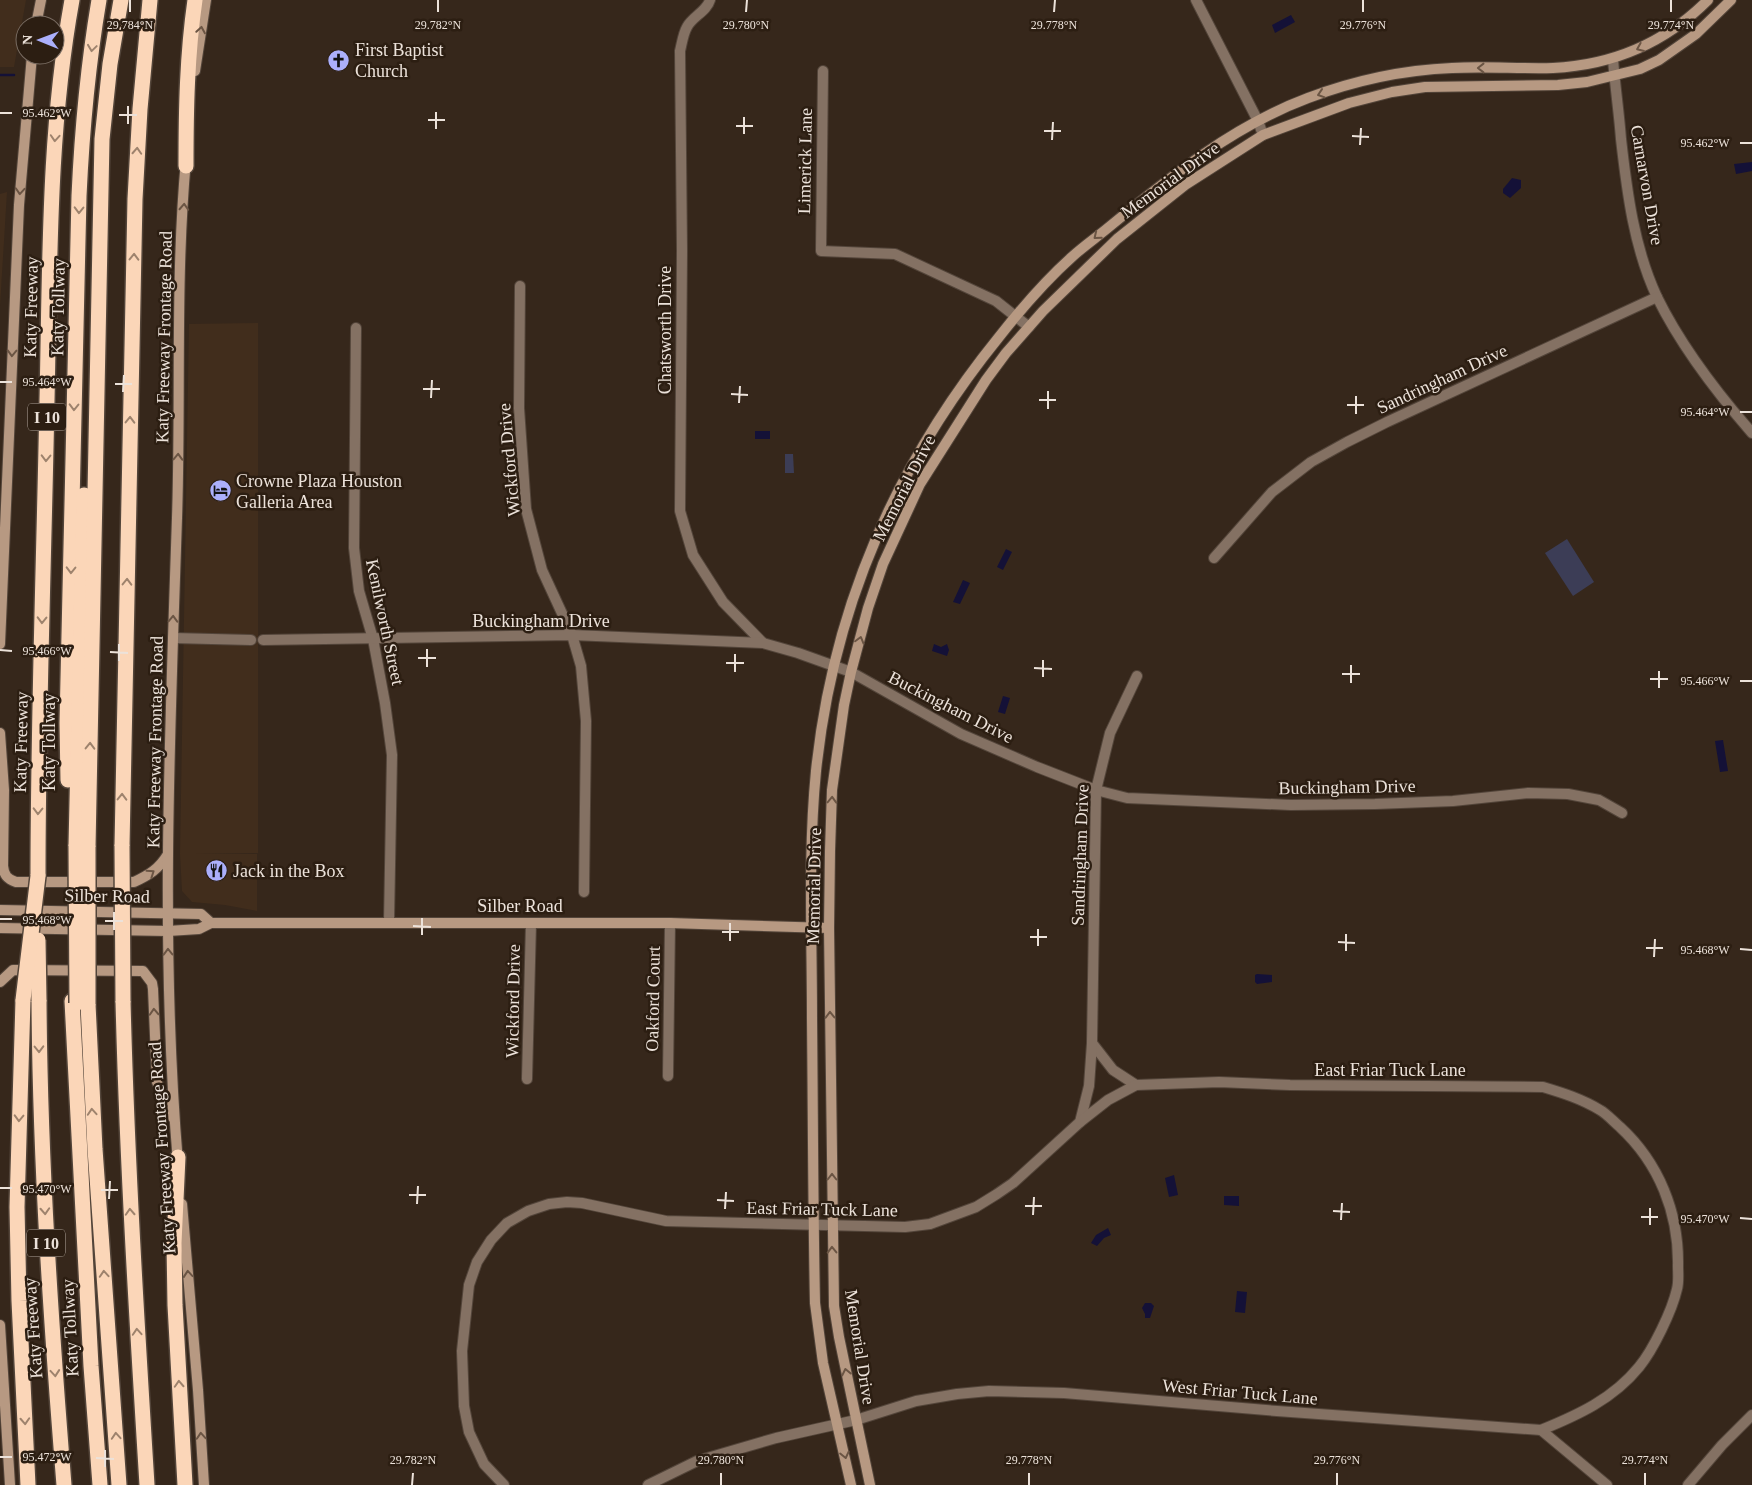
<svg xmlns="http://www.w3.org/2000/svg" width="1752" height="1485" font-family="Georgia,serif">
<style>
.built{fill:#412d1c}
.green{fill:#3c3d56}
.water{fill:#141137}
.lines{fill:none;stroke-linecap:round;stroke-linejoin:round}
.stream{stroke:#141137;stroke-width:2.5}
.street-casing{stroke:#53453a;stroke-width:12}
.secondary-casing{stroke:#53453a;stroke-width:12}
.highway-casing{stroke:#53453a;stroke-width:18}
.street{stroke:#847163;stroke-width:10}
.secondary{stroke:#b79982;stroke-width:10}
.highway{stroke:#fbd6b8;stroke-width:15}
.highway-bridge-casing{stroke:#53453a;stroke-width:18;stroke-linecap:butt}
.highway-bridge{stroke:#fbd6b8;stroke-width:15}
.oneway{stroke:#6b5544}
.oneway2{stroke:#9e836d}
.ticks{fill:none;stroke:#ece2da;stroke-width:2}
.labels{text-anchor:middle;stroke-width:5;stroke-linejoin:round;paint-order:stroke}
.shield{fill:#2c1e12;stroke:#b2a79e;stroke-width:1}
.shield-label{font-size:16px;font-weight:bold;fill:#ece2da}
.poi-label{font-size:18px;fill:#ece2da;stroke:#2c1e12;text-anchor:start}
.street-label{font-size:18px;fill:#ece2da;stroke:#2c1e12}
.ticks-label{font-size:12px;text-anchor:middle;fill:#ece2da;stroke:#2c1e12;stroke-width:5;stroke-linejoin:round;paint-order:stroke}
</style>
<rect width="100%" height="100%" fill="#36271b"/>
<g class="built">
<polygon points="0,0 26,0 14,67 0,67"/>
<polygon points="7,192 0,306 0,194"/>
<polygon points="258,323 258,853 196,854 257,854 257,911 225,905 192,902 182,891 180,854 189,324"/>
</g>
<g class="green">
<polygon points="785,454 793,454 794,473 785,473"/>
<polygon points="1567,539 1594,582 1573,596 1545,553"/>
</g>
<g class="water">
<polygon points="1291,15 1295,22 1275,33 1272,25"/>
<polygon points="1752,162 1752,171 1736,174 1734,164"/>
<polygon points="1512,178 1521,180 1521,188 1510,198 1503,193 1503,189"/>
<rect x="755" y="431" width="15" height="8"/>
<polygon points="1006,549 1012,552 1003,570 997,567"/>
<polygon points="963,580 970,583 960,604 953,602"/>
<polygon points="934,644 941,647 947,644 949,650 947,656 932,651"/>
<polygon points="1003,696 1010,698 1005,714 998,712"/>
<polygon points="1723,740 1728,771 1720,772 1715,741"/>
<polygon points="1257,974 1272,975 1272,982 1257,984 1255,982 1255,975"/>
<polygon points="1174,1175 1178,1195 1169,1197 1165,1178"/>
<polygon points="1224,1196 1239,1196 1239,1206 1224,1205"/>
<polygon points="1108,1228 1111,1235 1104,1238 1097,1246 1091,1243 1096,1235"/>
<polygon points="1237,1291 1247,1292 1245,1313 1235,1312"/>
<polygon points="1145,1303 1151,1303 1154,1306 1150,1318 1145,1318 1145,1314 1142,1308"/>
</g>
<g class="lines">
<polyline class="stream" points="0,75 14,75"/>
<defs>
<g id="street">
<path d="M 710,0 C 707,11 692,17 687,27 C 683,34 682,43 680,51 L 682,251 L 680,511 L 693,555 L 723,602 L 763,643"/>
<polyline points="1196,0 1258,121 1263,135"/>
<path d="M 1613,59 C 1615,86 1619,112 1621,139 C 1627,192 1634,248 1657,297 C 1680,344 1718,394 1752,433"/>
<polyline points="823,71 821,251 895,254 996,301 1029,327"/>
<polyline points="520,286 519,408 526,509 542,570 572,635 581,666 586,721 584,892"/>
<polyline points="356,328 354,548 359,591 373,639 385,703 392,755 389,922"/>
<polyline points="1214,558 1272,492 1311,462 1347,442 1387,422 1657,297"/>
<polyline points="173,638 251,640"/>
<polyline points="263,640 572,635 763,643 798,653 851,672 961,734 1037,767 1096,790 1127,798 1291,805 1375,804 1453,801 1528,793 1568,794 1599,800 1622,813"/>
<polyline points="1092,1043 1113,1070 1136,1085"/>
<polyline points="668,1076 670,923"/>
<polyline points="527,1079 531,923"/>
<polyline points="1541,1430 1607,1485"/>
<polyline points="504,1485 484,1464 469,1432 464,1406 462,1351 469,1285 477,1262 491,1240 507,1223 528,1211 549,1204 567,1202 582,1203 666,1221 905,1227 930,1224 976,1207 997,1194 1013,1183 1080,1122 1089,1086 1092,1043 1096,790 1110,733 1137,676"/>
<path d="M 648,1485 L 697,1461 L 776,1438 L 856,1420 L 916,1401 L 957,1394 L 989,1391 L 1064,1393 L 1277,1411 L 1541,1430 C 1578,1415 1613,1399 1639,1367 C 1653,1350 1672,1311 1677,1289 C 1679,1282 1678,1273 1678,1266 C 1679,1213 1659,1163 1620,1127 C 1613,1121 1607,1114 1600,1110 C 1582,1099 1563,1093 1543,1087 L 1290,1085 L 1219,1082 L 1136,1085 L 1108,1100 L 1080,1122"/>
<polyline points="1688,1485 1722,1445 1752,1415"/>
</g>
<g id="secondary">
<polyline points="36,25 41,0"/>
<polyline points="195,71 206,0"/>
<polyline points="0,644 19,205 32,55"/>
<path d="M 0,733 L 4,790 L 3,866 C 4,875 7,879 16,882 L 134,882 C 149,875 159,869 168,854"/>
<polyline points="0,910 201,914 211,923"/>
<polyline points="0,928 168,931 199,929 211,923 670,923 829,928"/>
<polyline points="0,982 13,970 143,971 152,983 153,989 157,1082 172,1117"/>
<path d="M 178,1163 C 160,948 170,732 177,518 C 181,399 175,279 186,160"/>
<polyline points="182,1204 198,1390 204,1485"/>
<polyline points="0,1325 10,1485"/>
<path d="M 851,1485 L 823,1363 L 815,1303 C 813,1208 813,1113 812,1019 C 812,936 808,853 816,771 C 833,607 896,464 999,337 C 1021,309 1046,280 1073,256 C 1084,246 1097,237 1109,227 C 1170,177 1233,126 1308,98 C 1353,81 1404,70 1452,68 C 1485,66 1519,69 1553,68 C 1614,65 1665,43 1708,0"/>
<polyline points="870,1485 839,1337 834,1306 829,928 830,851 832,790 844,705 851,672 868,608 883,564 920,484 986,380 1006,353 1043,311 1117,239 1185,185 1263,135 1349,103 1392,92 1425,87 1558,85 1587,82 1640,69 1659,60 1696,34 1731,0"/>
</g>
<g id="highway">
<path d="M 186,166 C 186,110 187,55 195,0"/>
<path d="M 68,780 L 67,723 L 79,196 C 82,130 88,65 99,0"/>
<polyline points="76,846 84,495"/>
<polyline points="122,846 135,199 140,109 150,0"/>
<polyline points="88,847 102,139 110,64 121,0"/>
<path d="M 38,876 C 38,718 44,559 47,400 C 50,267 48,132 72,0"/>
<polyline points="23,1000 17,1207 19,1301 28,1485"/>
<path d="M 39,1000 C 40,1162 51,1323 64,1485"/>
<polyline points="72,1001 91,1366 100,1485"/>
<path d="M 123,1001 C 127,1162 137,1324 147,1485"/>
<polyline points="88,1004 95,1149 119,1485"/>
<polyline points="178,1157 174,1243 175,1305 185,1485"/>
</g>
</defs>
<use href="#street" class="street-casing"/>
<use href="#secondary" class="secondary-casing"/>
<use href="#highway" class="highway-casing"/>
<use href="#street" class="street"/>
<use href="#secondary" class="secondary"/>
<use href="#highway" class="highway"/>
<defs>
<g id="highway-bridge">
<polyline points="76,846 77,1003"/>
<polyline points="122,846 123,1001"/>
<polyline points="88,847 88,1004"/>
<polyline points="38,940 39,1000"/>
<polyline points="23,1000 38,876"/>
</g>
</defs>
<use href="#highway-bridge" class="highway-bridge-casing"/>
<use href="#highway-bridge" class="highway-bridge"/>
</g>
<defs><path id="oneway-chevron" d="M-2-3.5L2.5 0L-2 3.5" fill="none" stroke-width="1.6" stroke-linecap="round" stroke-linejoin="round" transform="scale(1.25)"/></defs>
<g class="oneway">
<use href="#oneway-chevron" transform="translate(201 30) rotate(-81)"/>
<use href="#oneway-chevron" transform="translate(1640 48) rotate(157)"/>
<use href="#oneway-chevron" transform="translate(1481 68) rotate(180)"/>
<use href="#oneway-chevron" transform="translate(1321 94) rotate(162)"/>
<use href="#oneway-chevron" transform="translate(20 191) rotate(94)"/>
<use href="#oneway-chevron" transform="translate(184 207) rotate(-87)"/>
<use href="#oneway-chevron" transform="translate(1097 236) rotate(141)"/>
<use href="#oneway-chevron" transform="translate(12 353) rotate(92)"/>
<use href="#oneway-chevron" transform="translate(178 457) rotate(-88)"/>
<use href="#oneway-chevron" transform="translate(173 619) rotate(-88)"/>
<use href="#oneway-chevron" transform="translate(860 640) rotate(-75)"/>
<use href="#oneway-chevron" transform="translate(832 800) rotate(-88)"/>
<use href="#oneway-chevron" transform="translate(151 873) rotate(-34)"/>
<use href="#oneway-chevron" transform="translate(168 952) rotate(-91)"/>
<use href="#oneway-chevron" transform="translate(154 1012) rotate(-93)"/>
<use href="#oneway-chevron" transform="translate(830 1015) rotate(-91)"/>
<use href="#oneway-chevron" transform="translate(832 1177) rotate(-90)"/>
<use href="#oneway-chevron" transform="translate(832 1250) rotate(-91)"/>
<use href="#oneway-chevron" transform="translate(188 1274) rotate(-95)"/>
<use href="#oneway-chevron" transform="translate(846 1372) rotate(-102)"/>
<use href="#oneway-chevron" transform="translate(201 1436) rotate(-94)"/>
<use href="#oneway-chevron" transform="translate(845 1455) rotate(77)"/>
</g>
<g class="oneway2">
<use href="#oneway-chevron" transform="translate(92 48) rotate(98)"/>
<use href="#oneway-chevron" transform="translate(55 138) rotate(94)"/>
<use href="#oneway-chevron" transform="translate(137 151) rotate(-87)"/>
<use href="#oneway-chevron" transform="translate(79 210) rotate(91)"/>
<use href="#oneway-chevron" transform="translate(134 257) rotate(-89)"/>
<use href="#oneway-chevron" transform="translate(74 407) rotate(91)"/>
<use href="#oneway-chevron" transform="translate(130 420) rotate(-89)"/>
<use href="#oneway-chevron" transform="translate(46 458) rotate(91)"/>
<use href="#oneway-chevron" transform="translate(71 570) rotate(91)"/>
<use href="#oneway-chevron" transform="translate(127 582) rotate(-89)"/>
<use href="#oneway-chevron" transform="translate(42 620) rotate(91)"/>
<use href="#oneway-chevron" transform="translate(90 746) rotate(-89)"/>
<use href="#oneway-chevron" transform="translate(122 797) rotate(-89)"/>
<use href="#oneway-chevron" transform="translate(38 811) rotate(91)"/>
<use href="#oneway-chevron" transform="translate(39 1049) rotate(89)"/>
<use href="#oneway-chevron" transform="translate(92 1112) rotate(-94)"/>
<use href="#oneway-chevron" transform="translate(19 1118) rotate(92)"/>
<use href="#oneway-chevron" transform="translate(45 1211) rotate(87)"/>
<use href="#oneway-chevron" transform="translate(130 1212) rotate(-93)"/>
<use href="#oneway-chevron" transform="translate(104 1274) rotate(-94)"/>
<use href="#oneway-chevron" transform="translate(137 1332) rotate(-94)"/>
<use href="#oneway-chevron" transform="translate(55 1373) rotate(85)"/>
<use href="#oneway-chevron" transform="translate(179 1384) rotate(-93)"/>
<use href="#oneway-chevron" transform="translate(25 1421) rotate(87)"/>
<use href="#oneway-chevron" transform="translate(116 1436) rotate(-94)"/>
</g>
<path class="ticks" d="M 130,12 L 130,0M 438,12 L 438,0M 746,12 L 747,0M 1054,12 L 1055,0M 1363,12 L 1363,0M 1671,12 L 1671,0M 0,113 L 12,113M 119,115 L 137,115M 428,120 L 445,120M 128,124 L 128,106M 736,126 L 753,126M 436,129 L 436,112M 1044,131 L 1061,131M 744,134 L 744,117M 1352,136 L 1369,137M 1052,140 L 1053,122M 1740,143 L 1752,143M 1360,145 L 1361,128M 0,382 L 12,382M 115,384 L 132,384M 423,389 L 440,389M 123,392 L 124,375M 731,394 L 748,395M 431,398 L 432,380M 1039,400 L 1056,400M 739,403 L 740,386M 1347,405 L 1364,405M 1048,409 L 1048,391M 1740,412 L 1752,412M 1356,414 L 1356,396M 0,650 L 12,651M 110,652 L 128,653M 418,658 L 436,658M 119,661 L 119,644M 726,663 L 744,663M 427,667 L 427,649M 1034,668 L 1052,669M 735,672 L 735,654M 1342,674 L 1360,674M 1043,677 L 1043,660M 1650,679 L 1668,679M 1740,681 L 1752,681M 1351,683 L 1351,665M 1659,688 L 1659,671M 0,919 L 12,919M 105,921 L 123,921M 413,926 L 431,927M 114,930 L 114,912M 722,932 L 739,932M 422,935 L 422,918M 1030,937 L 1047,937M 730,941 L 730,923M 1338,942 L 1355,943M 1038,946 L 1038,929M 1646,948 L 1663,948M 1740,949 L 1752,950M 1346,951 L 1346,934M 1654,957 L 1655,939M 0,1188 L 12,1188M 101,1190 L 118,1190M 409,1195 L 426,1195M 109,1199 L 110,1181M 717,1200 L 734,1201M 417,1204 L 418,1186M 1025,1206 L 1042,1206M 725,1209 L 726,1192M 1333,1211 L 1350,1212M 1033,1215 L 1034,1197M 1641,1217 L 1658,1217M 1740,1218 L 1752,1219M 1341,1220 L 1342,1203M 1650,1225 L 1650,1208M 0,1457 L 12,1457M 96,1458 L 114,1459M 105,1467 L 105,1450M 412,1485 L 413,1473M 721,1485 L 721,1473M 1029,1485 L 1029,1473M 1337,1485 L 1337,1473M 1645,1485 L 1645,1473"/>
<defs>
<symbol id="church-disc" viewBox="-11 -11 22 22"><circle r="9.5" fill="#abaffb" stroke="#2c1e12"/><path d="M-1.2-6h2.4v3.5h3.3v2.4h-3.3V6h-2.4V-.1h-3.3v-2.4h3.3Z" fill="#111"/></symbol>
<symbol id="hotel-disc" viewBox="-11 -11 22 22"><circle r="9.5" fill="#abaffb" stroke="#2c1e12"/><path d="M-6-4.5h1.5V1H6V5H4.5V3h-9V5H-6ZM-4 0a1.8 1.8 0 1 1 3.6 0ZM.5 0V-2.5h3Q6-2.5 6 0Z" fill="#111"/></symbol>
<symbol id="restaurant-disc" viewBox="-11 -11 22 22"><circle r="9.5" fill="#abaffb" stroke="#2c1e12"/><path d="M-5-6h1v4h1v-4h1v4h1v-4h1v5L-1.5 .5V6h-2V.5L-5-1ZM5-6V6H3V1.5H1.5Q1.5-4 5-6Z" fill="#111"/></symbol>
</defs>
<g fill-rule="evenodd">
<use href="#church-disc" x="326" y="48" width="25" height="25"/>
<use href="#hotel-disc" x="208" y="478" width="25" height="25"/>
<use href="#restaurant-disc" x="204" y="858" width="25" height="25"/>
</g>
<g class="labels">
<g class="shield">
<rect x="28" y="403.5" width="38" height="27" rx="4"/>
<rect x="27" y="1229.5" width="38" height="27" rx="4"/>
</g>
<g class="shield-label">
<text x="47" y="423">I 10</text>
<text x="46" y="1249">I 10</text>
</g>
<g class="poi-label">
<text x="355" y="56">First Baptist<tspan x="355" dy="21">Church</tspan></text>
<text x="236" y="487">Crowne Plaza Houston<tspan x="236" dy="21">Galleria Area</tspan></text>
<text x="233" y="877">Jack in the Box</text>
</g>
<g class="street-label">
<text transform="translate(805 161) rotate(-89)" y="6">Limerick Lane</text>
<text transform="translate(1170 180) rotate(-36)" y="6">Memorial Drive</text>
<text transform="translate(1647 185) rotate(80)" y="6">Carnarvon Drive</text>
<text transform="translate(31 307) rotate(-89)" y="6">Katy Freeway</text>
<text transform="translate(58 307) rotate(-89)" y="6">Katy Tollway</text>
<text transform="translate(665 330) rotate(-90)" y="6">Chatsworth Drive</text>
<text transform="translate(164 337) rotate(-89)" y="6">Katy Freeway Frontage Road</text>
<text transform="translate(1442 379) rotate(-25)" y="6">Sandringham Drive</text>
<text transform="translate(509 460) rotate(-95)" y="6">Wickford Drive</text>
<text transform="translate(904 488) rotate(-63)" y="6">Memorial Drive</text>
<text x="541" y="627">Buckingham Drive</text>
<text transform="translate(385 622) rotate(78)" y="6">Kenilworth Street</text>
<text transform="translate(951 707) rotate(27)" y="6">Buckingham Drive</text>
<text transform="translate(21 742) rotate(-89)" y="6">Katy Freeway</text>
<text transform="translate(49 742) rotate(-90)" y="6">Katy Tollway</text>
<text transform="translate(155 742) rotate(-89)" y="6">Katy Freeway Frontage Road</text>
<text transform="translate(1347 787) rotate(-1)" y="6">Buckingham Drive</text>
<text transform="translate(1080 855) rotate(-88)" y="6">Sandringham Drive</text>
<text transform="translate(814 886) rotate(-89)" y="6">Memorial Drive</text>
<text transform="translate(107 896) rotate(1)" y="6">Silber Road</text>
<text x="520" y="912">Silber Road</text>
<text transform="translate(653 999) rotate(-89)" y="6">Oakford Court</text>
<text transform="translate(513 1001) rotate(-89)" y="6">Wickford Drive</text>
<text x="1390" y="1076">East Friar Tuck Lane</text>
<text transform="translate(162 1148) rotate(-94)" y="6">Katy Freeway Frontage Road</text>
<text transform="translate(822 1209) rotate(1)" y="6">East Friar Tuck Lane</text>
<text transform="translate(33 1328) rotate(-94)" y="6">Katy Freeway</text>
<text transform="translate(70 1328) rotate(-93)" y="6">Katy Tollway</text>
<text transform="translate(860 1347) rotate(81)" y="6">Memorial Drive</text>
<text transform="translate(1240 1392) rotate(5)" y="6">West Friar Tuck Lane</text>
</g>
</g>
<g class="ticks-label">
<text x="130" y="29">29.784°N</text>
<text x="438" y="29">29.782°N</text>
<text x="746" y="29">29.780°N</text>
<text x="1054" y="29">29.778°N</text>
<text x="1363" y="29">29.776°N</text>
<text x="1671" y="29">29.774°N</text>
<text x="47" y="117">95.462°W</text>
<text x="1705" y="147">95.462°W</text>
<text x="47" y="386">95.464°W</text>
<text x="1705" y="416">95.464°W</text>
<text x="47" y="655">95.466°W</text>
<text x="1705" y="685">95.466°W</text>
<text x="47" y="924">95.468°W</text>
<text x="1705" y="954">95.468°W</text>
<text x="47" y="1193">95.470°W</text>
<text x="1705" y="1223">95.470°W</text>
<text x="47" y="1461">95.472°W</text>
<text x="413" y="1464">29.782°N</text>
<text x="721" y="1464">29.780°N</text>
<text x="1029" y="1464">29.778°N</text>
<text x="1337" y="1464">29.776°N</text>
<text x="1645" y="1464">29.774°N</text>
</g>
<g transform="translate(40 40) rotate(271)"><circle r="24" fill="#2c1e12" stroke="#796c62"/>
<path d="M0-4L9 19L0 12L-9 19Z" fill="#abaffb"/>
<text y="-8" font-size="14" font-weight="bold" text-anchor="middle" fill="#ece2da">N</text>
</g>
</svg>
